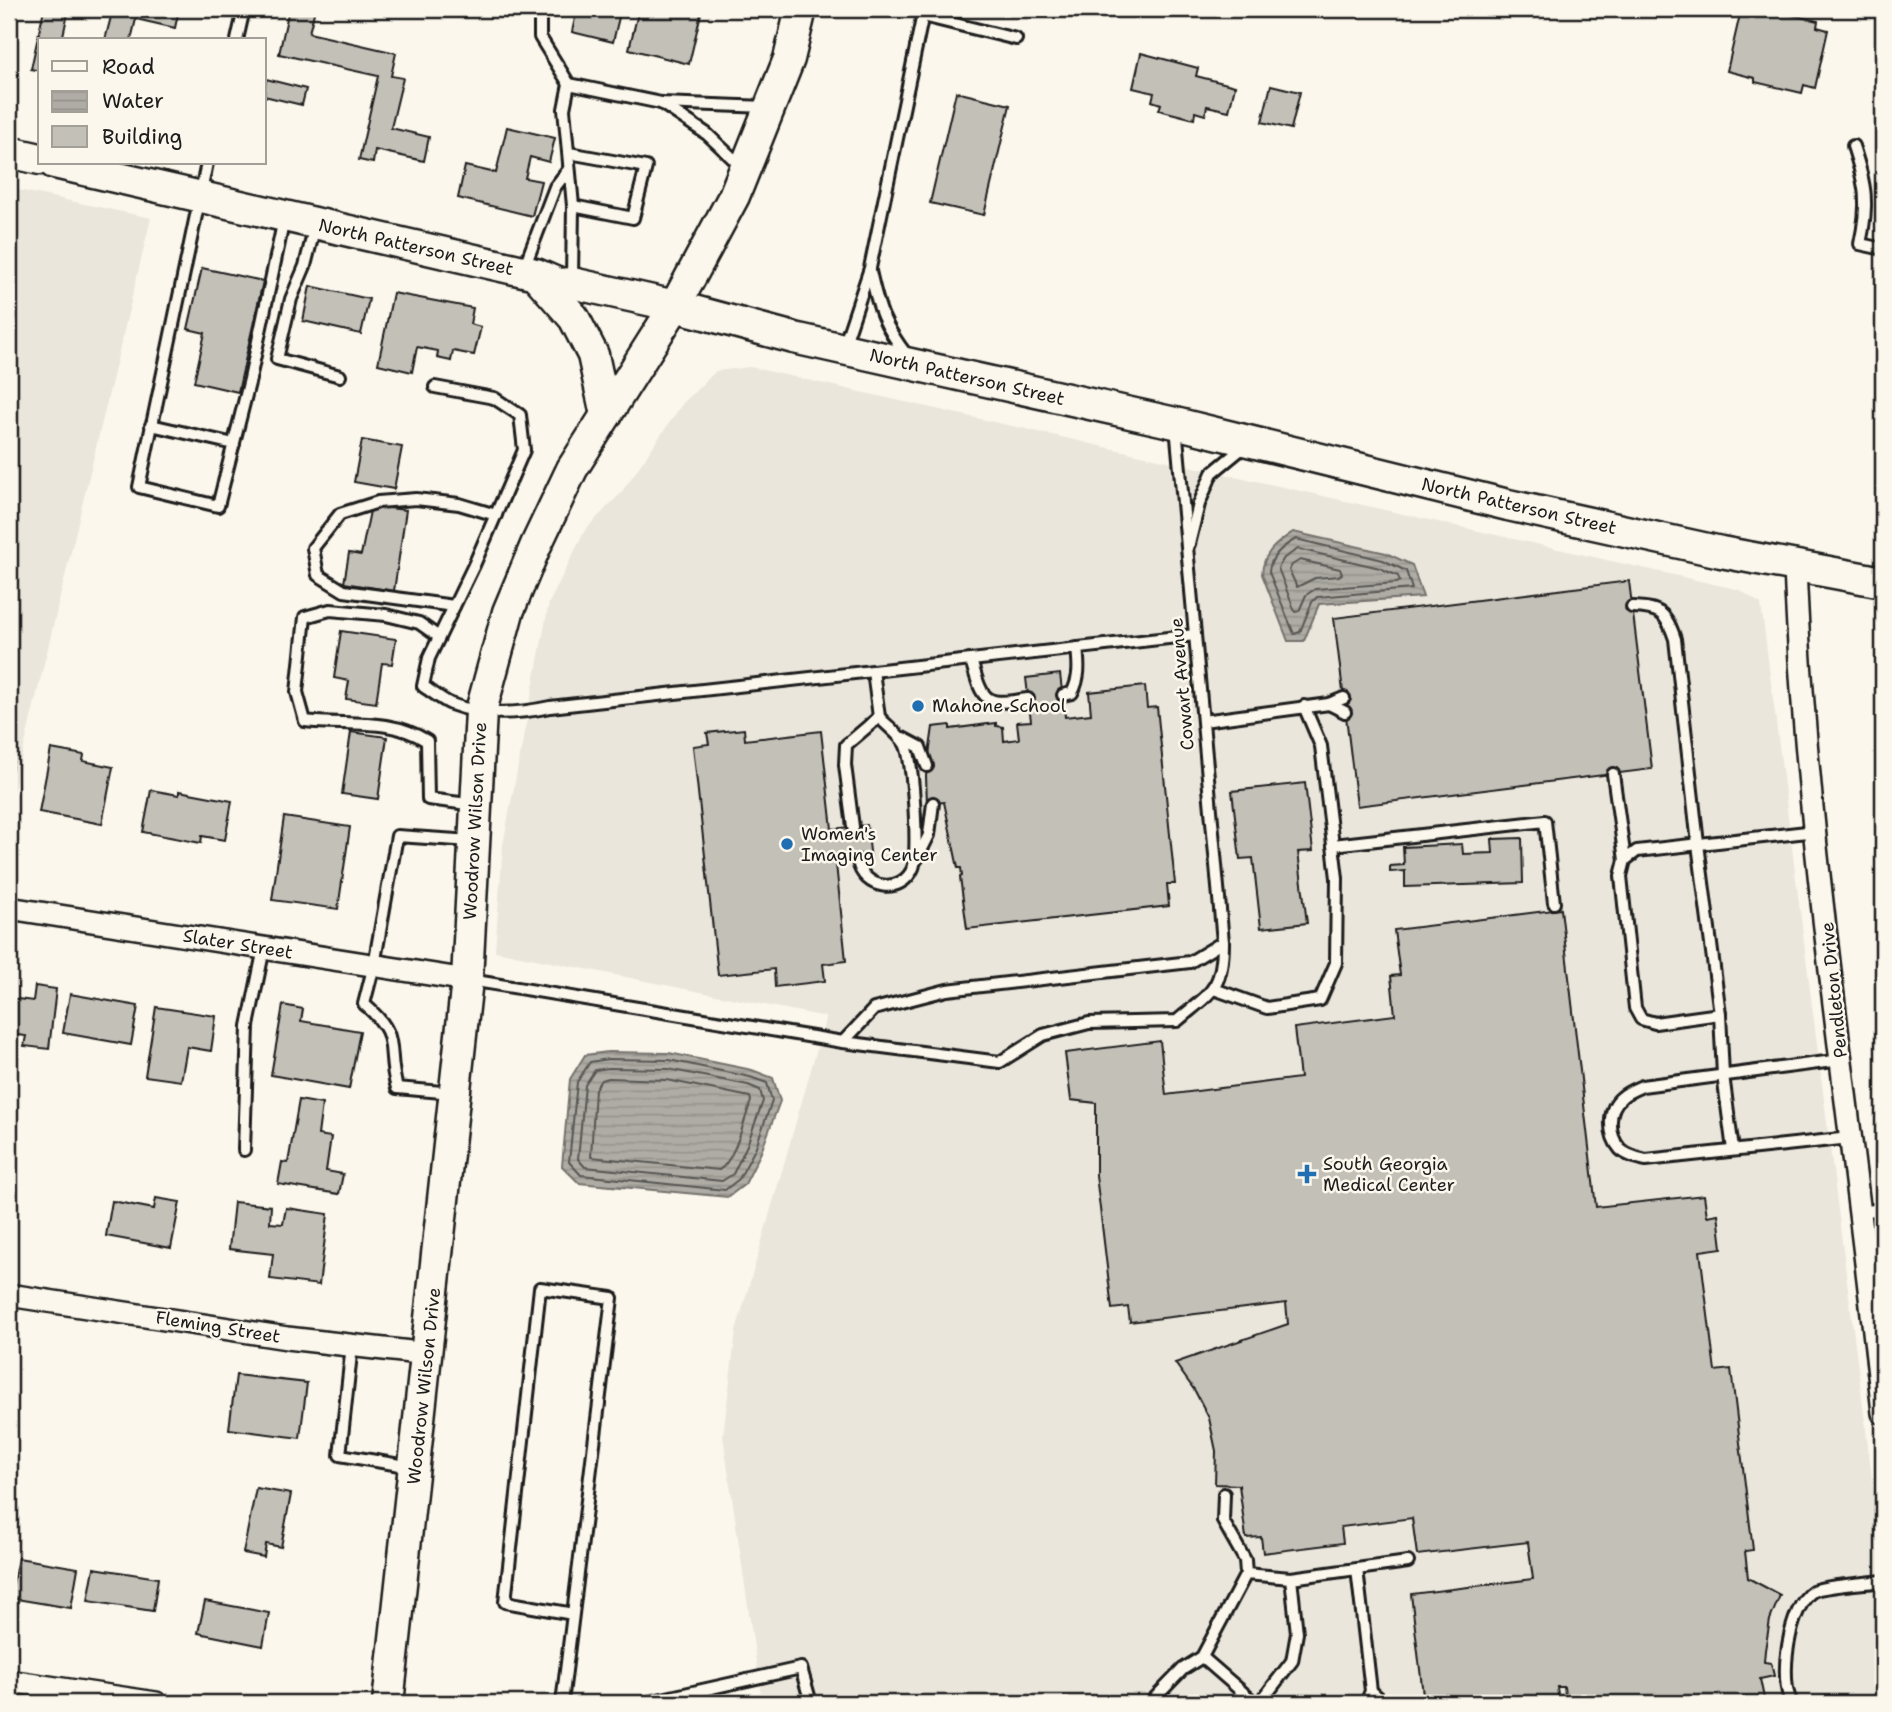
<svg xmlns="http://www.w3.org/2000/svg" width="1892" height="1712" font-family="'Shantell Sans',sans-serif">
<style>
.built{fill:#eae6dc}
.water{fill:url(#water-rules);stroke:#74726e;stroke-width:2}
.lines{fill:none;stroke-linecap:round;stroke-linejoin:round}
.shore{stroke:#575653;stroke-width:2}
.building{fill:#c3c0b8;stroke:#1c1c1c;stroke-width:2}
.lane-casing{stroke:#1c1c1c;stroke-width:16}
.street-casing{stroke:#1c1c1c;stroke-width:26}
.secondary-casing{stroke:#1c1c1c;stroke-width:35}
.path{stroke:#1c1c1c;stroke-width:4.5;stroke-dasharray:7 5;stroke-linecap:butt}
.lane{stroke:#fbf7ec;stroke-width:10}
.street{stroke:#fbf7ec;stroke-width:21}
.secondary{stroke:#fbf7ec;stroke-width:30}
.poi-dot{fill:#1f6fb2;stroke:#fbf7ec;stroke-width:2.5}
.labels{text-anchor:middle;stroke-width:5;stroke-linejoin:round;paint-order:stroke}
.street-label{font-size:18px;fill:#1c1c1c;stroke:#fbf7ec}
.poi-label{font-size:18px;fill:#1c1c1c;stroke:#fbf7ec;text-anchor:start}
</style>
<defs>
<pattern id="water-rules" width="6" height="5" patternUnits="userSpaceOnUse" patternTransform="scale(1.75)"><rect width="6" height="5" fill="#afaca5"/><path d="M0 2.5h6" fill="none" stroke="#96938d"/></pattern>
</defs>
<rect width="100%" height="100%" fill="#fbf7ec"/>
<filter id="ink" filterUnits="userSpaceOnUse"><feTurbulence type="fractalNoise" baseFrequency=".0143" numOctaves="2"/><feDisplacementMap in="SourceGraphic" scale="14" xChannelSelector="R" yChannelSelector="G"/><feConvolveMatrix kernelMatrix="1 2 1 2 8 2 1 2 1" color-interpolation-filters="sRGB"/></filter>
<g filter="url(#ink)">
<g class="built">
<polygon points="9,188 151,218 9,810"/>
<polygon points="750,367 1740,590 1761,604 1883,1564 1883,1703 721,1703 761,1695 723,1436 736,1331 826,1017 495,951 503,845 549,603 585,530 621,493 683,403 716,371"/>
</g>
<g class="water">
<path d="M 1293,532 L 1386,553 L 1412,565 L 1423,597 L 1319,604 L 1304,641 L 1288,641 L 1262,574 C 1263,552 1277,543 1293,532 Z"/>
<polygon points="608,1052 669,1053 752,1070 773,1078 780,1101 761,1152 745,1184 728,1197 579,1183 562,1166 570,1079 585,1055"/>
</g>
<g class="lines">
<g class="shore">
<path d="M 1296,539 L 1383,560 L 1406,571 L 1412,589 L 1317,597 L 1312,602 L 1300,632 L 1294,634 L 1269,572 C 1270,556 1283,546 1296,539 Z"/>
<polygon points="1298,549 1380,568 1398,576 1400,581 1397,583 1315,589 1306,595 1299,611 1295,612 1278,568 1284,558"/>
<polygon points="1300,560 1340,569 1342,574 1339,576 1315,578 1297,587 1289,570 1292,565"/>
<polygon points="608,1059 669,1060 750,1077 767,1083 772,1101 755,1149 739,1179 725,1190 581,1175 569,1162 577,1082 590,1062"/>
<polygon points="609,1068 668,1069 748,1085 760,1090 763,1101 747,1145 733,1174 722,1181 585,1167 578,1159 585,1085 595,1070"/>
<path d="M 609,1078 L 667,1080 L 750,1097 L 751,1101 C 745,1118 734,1162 719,1170 L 591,1157 L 595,1089 L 601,1080 Z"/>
</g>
</g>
<g class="building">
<polygon points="44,9 69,9 62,40 40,40 40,71 31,69"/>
<polygon points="113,9 179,9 175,28 136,19 131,40 105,40"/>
<polygon points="289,9 315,9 309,33 396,53 391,76 403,78 391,128 429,137 424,161 375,150 373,163 359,160 378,76 279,54"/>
<polygon points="577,9 621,9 613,42 572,32"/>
<polygon points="639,9 702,9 689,64 629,49"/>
<polygon points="1741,10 1768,17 1770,10 1818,21 1817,27 1828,30 1815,88 1804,85 1802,93 1755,82 1755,78 1727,71"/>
<polygon points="1141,53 1198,68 1196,76 1235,86 1229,111 1207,106 1205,115 1195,112 1194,119 1159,110 1161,104 1152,101 1154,93 1133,88"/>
<polygon points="266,79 306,89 302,105 264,96"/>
<polygon points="1271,85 1300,92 1291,129 1262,122"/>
<polygon points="956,92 1010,105 984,215 930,203"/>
<polygon points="507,127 555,138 549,162 530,157 525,178 541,181 532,216 458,198 465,166 496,173"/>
<polygon points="202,268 263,281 238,392 194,382 205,333 188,329"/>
<polygon points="310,286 369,299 361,334 303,321"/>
<polygon points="393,293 473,308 470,324 481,327 474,355 453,351 451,361 437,358 438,351 417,347 412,372 378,364"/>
<polygon points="362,440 402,447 394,489 354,482"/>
<polygon points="371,506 406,510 394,591 344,583 349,553 361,555"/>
<polygon points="1629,581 1652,769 1357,806 1334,618"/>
<polygon points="341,631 396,639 392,664 382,663 376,703 346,699 349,681 334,678"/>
<polygon points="1060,674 1065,717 1091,714 1089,692 1145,686 1147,708 1157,707 1175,884 1167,884 1169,906 967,929 960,877 962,876 961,868 958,868 944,802 927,804 926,776 933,727 950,725 950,729 996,723 996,726 1003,727 1004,741 1019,739 1017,722 1031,721 1026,678"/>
<polygon points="744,729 745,740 821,731 832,829 867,825 871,860 836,864 846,961 823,964 825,981 775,987 774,969 718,975 693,746 709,744 707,733"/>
<polygon points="351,732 387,737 378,799 342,794"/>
<polygon points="51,749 84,755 83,761 113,767 102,824 39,812"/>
<polygon points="9,753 15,754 9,781"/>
<polygon points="1305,783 1313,851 1298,852 1307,923 1261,928 1253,858 1240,859 1232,791"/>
<polygon points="151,790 179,795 179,791 232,801 225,840 202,836 201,843 143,832"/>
<polygon points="284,817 350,827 338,909 272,900"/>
<polygon points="1522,838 1523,883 1405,887 1405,871 1390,872 1390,866 1404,865 1403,847 1462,844 1463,854 1493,853 1492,839"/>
<polygon points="1561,909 1596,1207 1704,1195 1707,1216 1718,1214 1722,1248 1700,1251 1715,1371 1731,1369 1753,1550 1745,1551 1748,1578 1780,1595 1770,1620 1765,1650 1764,1662 1771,1663 1774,1676 1760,1679 1765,1703 1566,1703 1564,1687 1557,1687 1559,1703 1500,1703 1500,1699 1465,1703 1424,1703 1411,1594 1533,1579 1528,1542 1417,1555 1412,1518 1341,1527 1343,1543 1263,1553 1261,1537 1246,1538 1239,1485 1215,1484 1216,1451 1209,1418 1195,1391 1175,1363 1288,1324 1286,1303 1130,1322 1128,1307 1112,1309 1096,1175 1096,1103 1071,1100 1065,1053 1160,1041 1166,1095 1300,1078 1294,1028 1395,1015 1391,976 1400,975 1394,930"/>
<polygon points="35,986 56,989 49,1049 24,1046 26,1036 9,1034 9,998 33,1001"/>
<polygon points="70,994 138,1006 131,1045 63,1033"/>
<polygon points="283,1005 303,1009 301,1021 360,1031 349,1089 271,1075"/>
<polygon points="156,1007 216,1016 211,1051 187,1047 181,1081 145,1076"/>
<polygon points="299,1100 322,1104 318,1135 331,1137 326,1171 343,1174 339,1194 278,1184 282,1162 288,1163"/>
<polygon points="156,1198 180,1202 171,1248 106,1236 112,1201 154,1209"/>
<polygon points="234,1202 271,1206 270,1223 283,1224 286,1208 328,1214 319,1285 270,1279 273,1254 229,1249"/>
<polygon points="236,1375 307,1383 300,1438 229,1429"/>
<polygon points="256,1488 291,1494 281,1547 266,1544 264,1557 243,1553"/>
<polygon points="18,1558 78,1568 71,1608 10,1598"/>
<polygon points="94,1568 158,1578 153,1611 88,1601"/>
<polygon points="205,1601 269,1613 263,1646 198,1633"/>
</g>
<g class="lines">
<defs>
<g id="lane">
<polyline points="540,9 540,37 569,84 564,109 573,206 572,280"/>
<polyline points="923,16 1016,39"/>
<polyline points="237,40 244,9"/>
<polyline points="569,84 661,103 767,107"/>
<polyline points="661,103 707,134 743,168"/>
<path d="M 1853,146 C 1866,186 1869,203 1860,244 L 1883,249"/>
<polyline points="569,153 646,167 633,218 573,206"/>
<polyline points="207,163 139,487 218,506 250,379 284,219"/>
<polyline points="315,226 305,266 291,299 277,359 340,376"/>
<polyline points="524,268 555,187 569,169"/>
<path d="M 870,271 C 879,311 883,324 908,357"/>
<polyline points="844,346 870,268 924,9"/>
<path d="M 435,387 L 494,398 L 520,415 L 524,450 L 474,565 L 429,658 L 423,686 C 432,692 442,700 451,704 C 482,716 518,714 550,707 L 1195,635"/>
<polyline points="151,425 234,444"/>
<polyline points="1189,544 1199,504 1212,473 1245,446"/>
<polyline points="454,606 344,591 318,575 313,548 340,514 378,502 416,499 459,504 496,515"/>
<path d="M 1632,607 C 1660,608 1666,612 1675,639 L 1698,844 L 1720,1014 L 1723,1075 L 1733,1150"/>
<path d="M 439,637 L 419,623 L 386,615 L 330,610 L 305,617 L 297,692 L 305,721 C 346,726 390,717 427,741 L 428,799 L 476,805"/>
<path d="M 971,660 C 983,702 984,706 1028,699"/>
<polyline points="873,671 879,717"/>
<path d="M 1063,695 L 1072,693 C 1080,678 1079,665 1077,648"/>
<polyline points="1329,704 1345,712"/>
<polyline points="1203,721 1329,704 1344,698"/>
<polyline points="903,738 920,747 927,766"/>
<polyline points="1613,774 1625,860"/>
<path d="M 853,827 L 845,765 L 846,745 L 879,717 C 887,726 899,734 905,744 C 913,757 919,853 913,868 C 902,895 863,890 858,861"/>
<polyline points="1333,845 1545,821 1554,903"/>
<polyline points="917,859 929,835 933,803"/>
<path d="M 470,980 L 843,1042 L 1000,1062 L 1043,1035 L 1089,1023 L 1177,1021 C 1211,992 1223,990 1223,942 L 1176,426"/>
<polyline points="1214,989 1267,1008 1320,1000 1336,963 1337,878 1321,746 1304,706"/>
<polyline points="1720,1014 1655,1023 1641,1019 1635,1008 1621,876 1625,860 1637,851 1816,831"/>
<polyline points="843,1042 874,1009 947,990 1190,962 1223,942"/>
<path d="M 1841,1060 L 1642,1086 C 1635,1089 1627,1092 1622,1097 C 1607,1109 1608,1135 1620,1149 C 1627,1156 1638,1158 1646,1160 L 1850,1138"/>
<path d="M 453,1093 L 397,1088 C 385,1047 403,1037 364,1004 L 374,965 L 397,836 L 472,841"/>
<polyline points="244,1150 248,1026 264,948"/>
<polyline points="1858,1212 1883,1209"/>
<polyline points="352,1345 340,1455 412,1467"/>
<polyline points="1224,1494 1223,1521 1245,1560 1246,1574"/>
<polyline points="1357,1569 1371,1691 1366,1703"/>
<polyline points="1202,1657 1255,1703"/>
<polyline points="1371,1691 1380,1699 1381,1703"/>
<polyline points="562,1703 612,1298 540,1288 505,1602 573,1614"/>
<polyline points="644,1703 801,1668 811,1703"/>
<polyline points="1150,1703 1183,1669 1202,1657 1246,1574 1291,1578"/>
<polyline points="1260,1703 1292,1661 1297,1633 1291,1578 1408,1562"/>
<path d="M 1792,1703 C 1778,1681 1789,1606 1813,1591 C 1823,1586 1870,1583 1883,1581"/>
</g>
<g id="street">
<path d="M 1795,566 C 1806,850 1854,1131 1883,1413"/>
<polyline points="9,908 467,980"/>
<polyline points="9,1295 287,1338 428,1354"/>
<polyline points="9,1681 156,1703"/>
</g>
<g id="secondary">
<polyline points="9,152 40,159"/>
<polyline points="54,163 536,274 559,284 572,283 675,306 794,338 1175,423 1508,505 1721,552 1883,582"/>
<polyline points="536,275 574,318 593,355 606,415"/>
<polyline points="388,1703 467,980 481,711 508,612 536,545 572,469 675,306 734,196 789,59 801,9"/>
</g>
</defs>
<use href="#lane" class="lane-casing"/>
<use href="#street" class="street-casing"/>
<use href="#secondary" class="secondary-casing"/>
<polyline class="path" points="1876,1040 1883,1039"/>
<use href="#lane" class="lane"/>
<use href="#street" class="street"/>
<use href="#secondary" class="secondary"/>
</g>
</g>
<g class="poi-dot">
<circle cx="918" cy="706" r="7"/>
<circle cx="787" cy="844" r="7"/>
<path d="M1303.5 1163.5h7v7h7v7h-7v7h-7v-7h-7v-7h7z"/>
</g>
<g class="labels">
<g class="street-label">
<text transform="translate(416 247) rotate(13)" y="6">North Patterson Street</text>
<text transform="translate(967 377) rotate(13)" y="6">North Patterson Street</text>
<text transform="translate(1519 506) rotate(13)" y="6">North Patterson Street</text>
<text transform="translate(1182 684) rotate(-95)" y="6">Cowart Avenue</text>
<text transform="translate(475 821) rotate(-87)" y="6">Woodrow Wilson Drive</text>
<text transform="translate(238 944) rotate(9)" y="6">Slater Street</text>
<text transform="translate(1834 990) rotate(-96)" y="6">Pendleton Drive</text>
<text transform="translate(218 1327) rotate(9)" y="6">Fleming Street</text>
<text transform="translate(424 1386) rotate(-84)" y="6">Woodrow Wilson Drive</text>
</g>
<g class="poi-label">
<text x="932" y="712">Mahone School</text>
<text x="801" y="840">Women's<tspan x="801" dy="21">Imaging Center</tspan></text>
<text x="1323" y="1170">South Georgia<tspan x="1323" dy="21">Medical Center</tspan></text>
</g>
</g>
<rect width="1892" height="1712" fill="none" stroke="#fbf7ec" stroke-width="35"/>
<rect x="18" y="18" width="1857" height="1677" fill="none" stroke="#1c1c1c" stroke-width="2.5" filter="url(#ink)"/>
<rect x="38" y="38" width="228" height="126" fill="#fbf7ec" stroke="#a29f99" stroke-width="2"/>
<rect x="52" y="61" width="35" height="10" fill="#fbf7ec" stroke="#a29f99" stroke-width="2"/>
<text x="102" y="74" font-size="21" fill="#1c1c1c">Road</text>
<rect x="52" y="91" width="35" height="21" fill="url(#water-rules)" stroke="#a29f99" stroke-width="2"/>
<text x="102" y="108" font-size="21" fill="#1c1c1c">Water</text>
<rect x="52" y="126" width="35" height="21" fill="#c3c0b8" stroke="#a29f99" stroke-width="2"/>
<text x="102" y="144" font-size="21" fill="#1c1c1c">Building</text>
</svg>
